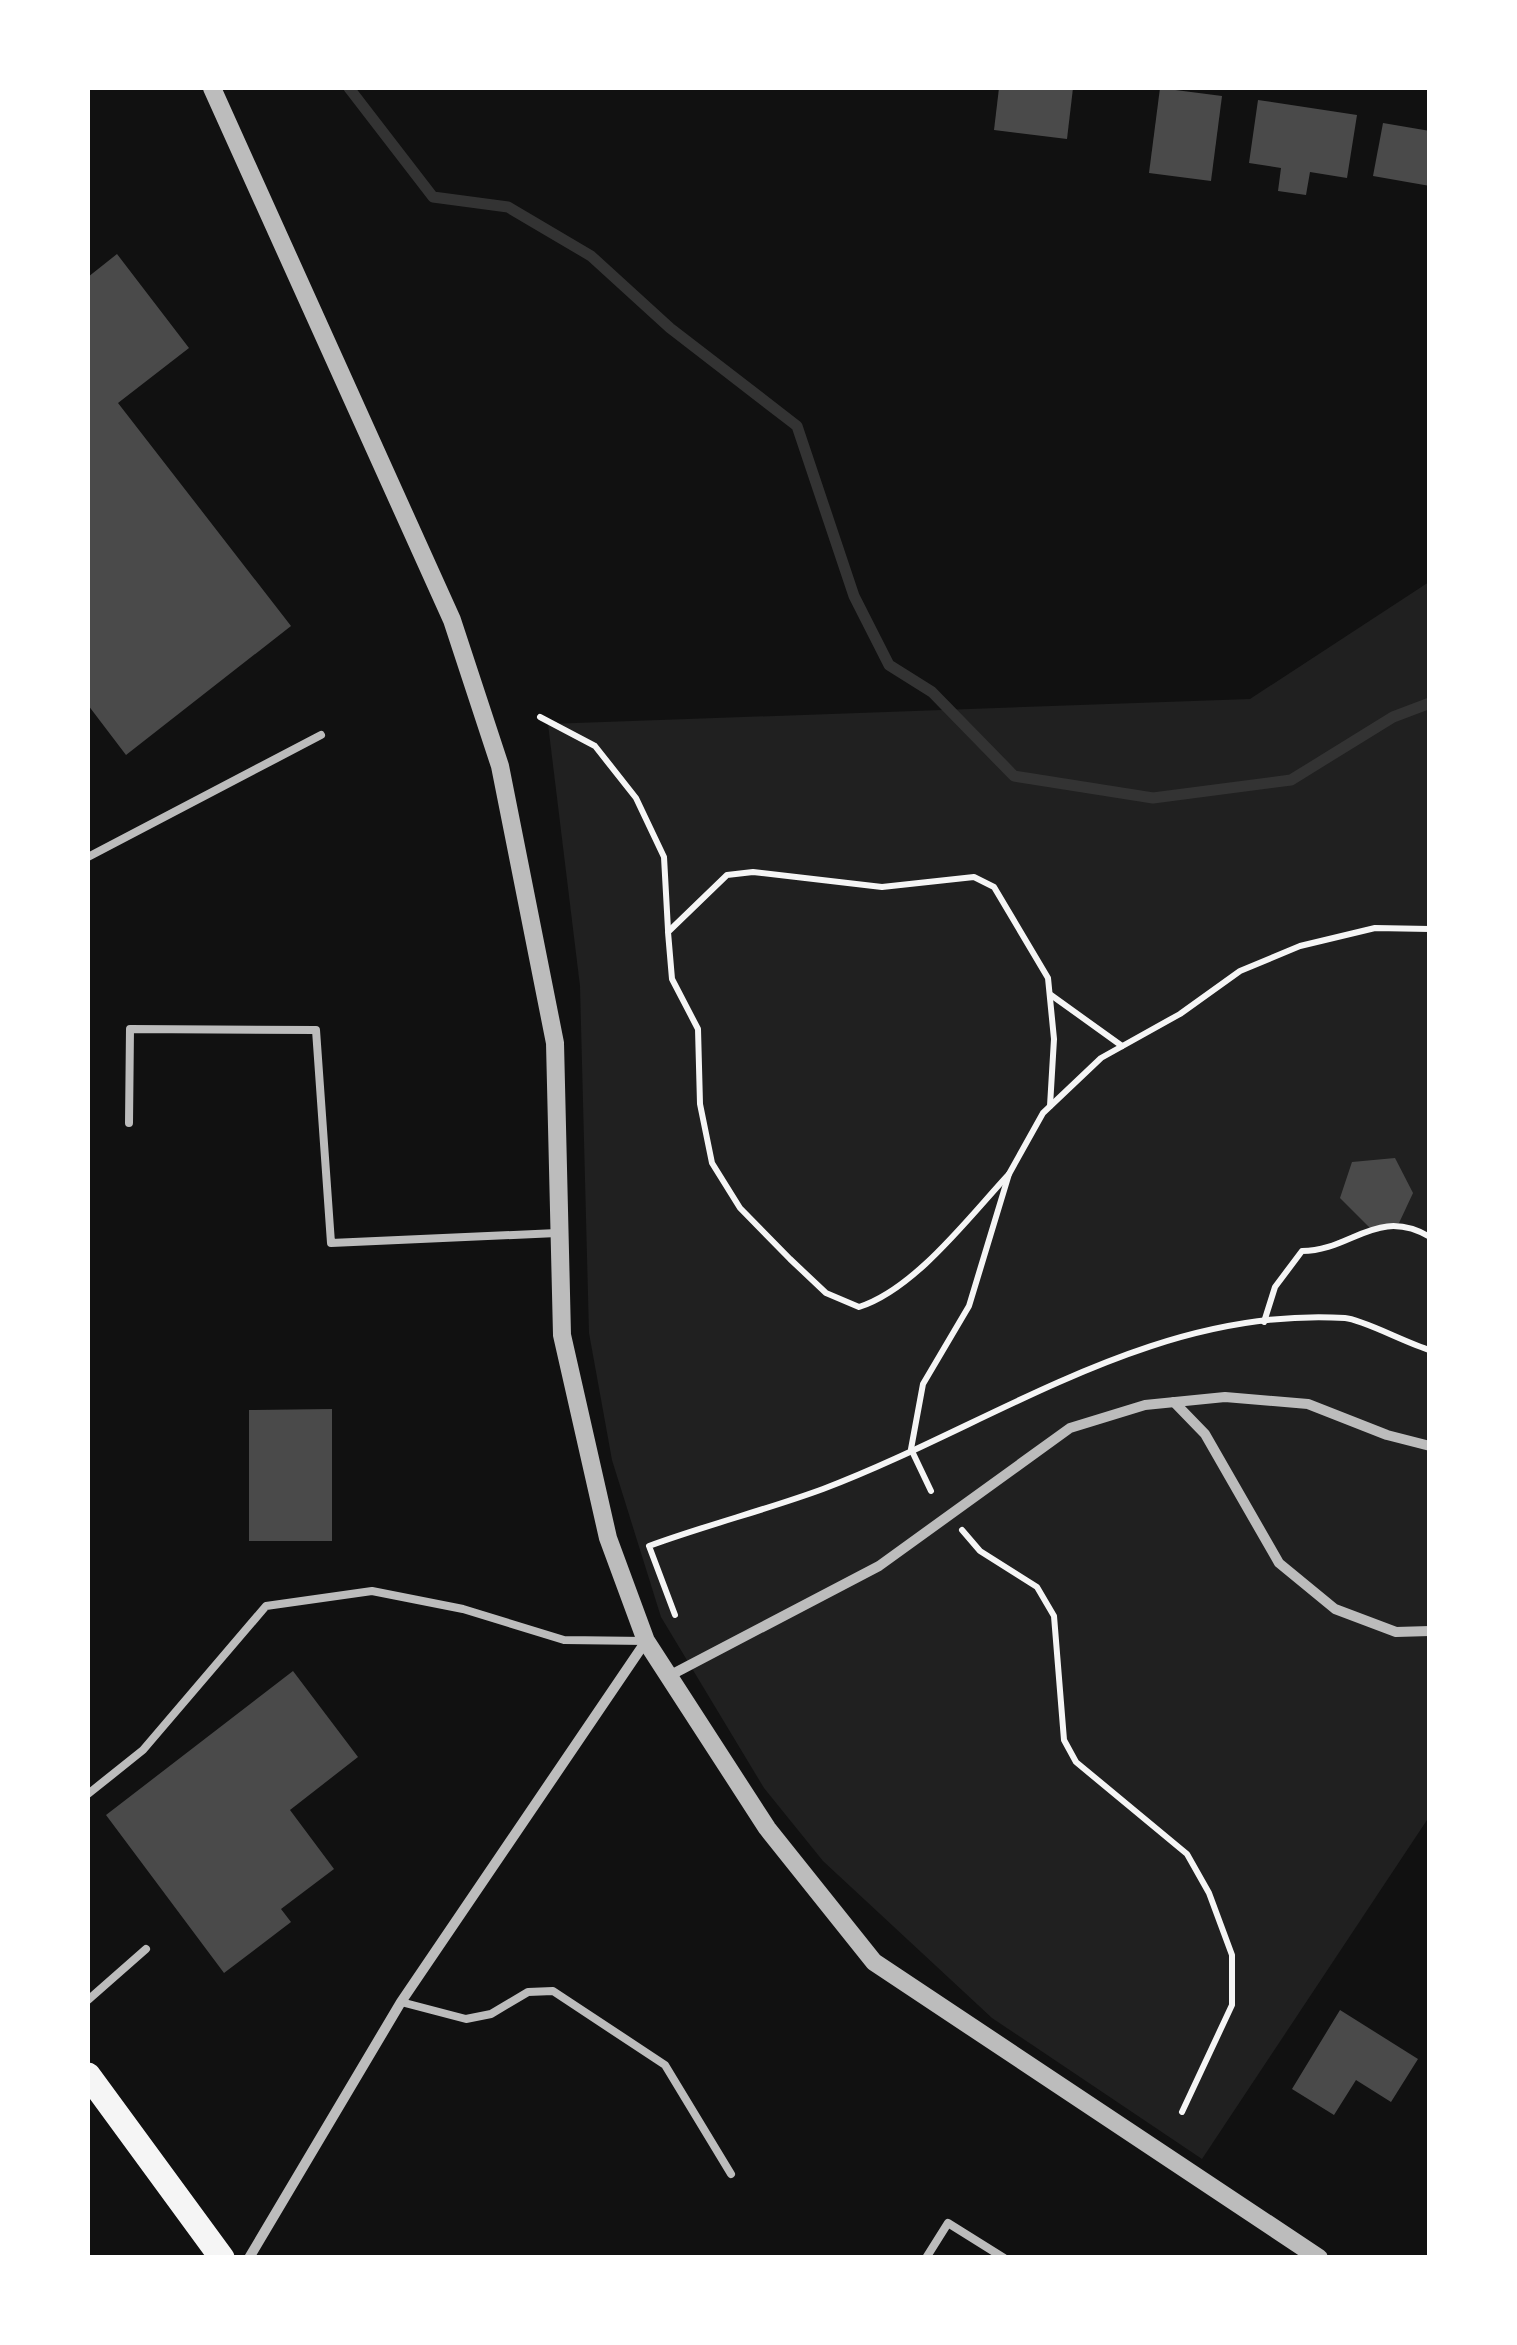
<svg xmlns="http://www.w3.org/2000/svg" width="1517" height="2345" font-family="'Alegreya Sans',sans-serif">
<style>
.green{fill:#202020}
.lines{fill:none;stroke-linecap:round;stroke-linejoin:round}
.stream{stroke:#333;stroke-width:11}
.building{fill:#4a4a4a}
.path{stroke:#f5f5f5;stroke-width:6}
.service{stroke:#bcbcbc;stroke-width:8}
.minor{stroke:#bcbcbc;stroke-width:10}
.tertiary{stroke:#bcbcbc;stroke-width:18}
.primary{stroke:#f5f5f5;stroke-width:25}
</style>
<rect width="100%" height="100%" fill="#111"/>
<polygon class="green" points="1429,582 1429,1817 1202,2159 992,2018 823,1861 764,1788 661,1617 612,1460 589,1333 580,986 548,724 1250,699"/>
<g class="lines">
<polyline class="stream" points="349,88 433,197 508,207 591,256 670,328 797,426 854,596 889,665 932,692 1014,776 1153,798 1291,780 1393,717 1430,703"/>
</g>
<g class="building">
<polygon points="999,88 1073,88 1067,139 994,130"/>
<polygon points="1160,88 1222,96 1211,181 1149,173"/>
<polygon points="1258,100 1357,115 1347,178 1310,172 1306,195 1278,191 1281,168 1249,163"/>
<polygon points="1383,123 1430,131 1430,186 1373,176"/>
<polygon points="117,254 189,348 118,403 291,626 126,755 88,705 88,277"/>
<polygon points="1395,1158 1413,1193 1399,1223 1370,1228 1340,1198 1352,1162"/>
<polygon points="332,1409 332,1541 249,1541 249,1410"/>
<polygon points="293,1671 358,1757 290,1810 334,1869 281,1909 291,1922 224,1973 106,1815"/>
<polygon points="1340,2010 1418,2059 1391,2102 1356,2080 1334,2115 1292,2089"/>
</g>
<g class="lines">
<g class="path">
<polyline points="540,717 595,746 636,798 664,857 668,930"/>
<polyline points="1051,995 1122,1046"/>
<path d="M 1009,1174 C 969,1217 915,1289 859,1307 L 826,1293 L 790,1259 L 740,1208 L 712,1163 L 700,1104 L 698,1029 L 672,979 L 668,932 L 727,875 L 753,872 L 882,887 L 974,877 L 994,887 L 1048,978 L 1054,1039 L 1050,1106"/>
<path d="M 1264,1322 L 1275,1287 L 1302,1251 C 1351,1251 1377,1206 1430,1237"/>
<polyline points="931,1491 911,1449 923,1384 969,1306 1009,1174 1043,1113 1101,1058 1180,1014 1240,971 1300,946 1375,928 1430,929"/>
<polyline points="962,1530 980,1551 1037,1587 1054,1616 1064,1740 1076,1762 1187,1854 1209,1893 1232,1955 1232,2005 1182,2112"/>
<path d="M 675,1615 L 649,1546 C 706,1525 766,1510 823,1489 C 994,1424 1153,1306 1345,1318 C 1362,1319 1408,1344 1430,1350"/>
</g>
<g class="service">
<polyline points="88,857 321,735"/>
<polyline points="129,1123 130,1029 316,1030 331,1243 557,1233"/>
<polyline points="88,1794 143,1750 266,1606 372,1591 463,1609 564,1640 646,1641"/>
<polyline points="88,2000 146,1949"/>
<polyline points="401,2002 466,2019 491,2014 528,1992 553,1991 665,2065 731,2174"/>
<polyline points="926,2258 948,2223 1004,2258"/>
</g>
<g class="minor">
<polyline points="1174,1402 1205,1434 1279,1563 1335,1609 1396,1632 1430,1631"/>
<polyline points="667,1677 879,1566 1070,1428 1145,1405 1225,1397 1308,1404 1387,1435 1430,1446"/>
<polyline points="249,2258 401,2002 646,1641"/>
</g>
<polyline class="tertiary" points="212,88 452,620 500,766 555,1043 562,1335 608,1538 646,1641 767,1828 874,1962 1319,2258"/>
<polyline class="primary" points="88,2075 222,2258"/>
</g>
<rect width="1517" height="2345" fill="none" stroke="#ffffff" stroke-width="180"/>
</svg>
